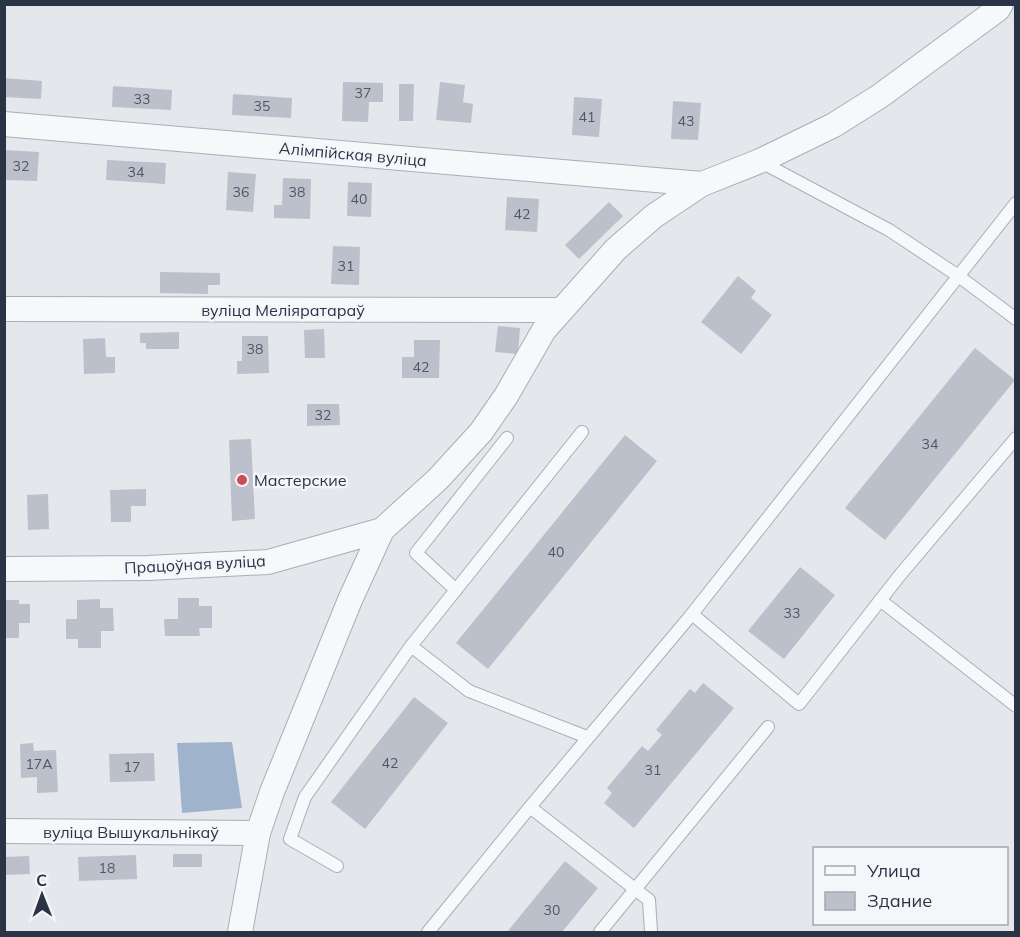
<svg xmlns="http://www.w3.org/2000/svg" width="1020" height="937" font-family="Mulish,sans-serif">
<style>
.water{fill:#9fb4cc}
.building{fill:#bbc0ca}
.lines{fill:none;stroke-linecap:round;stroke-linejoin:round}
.lane-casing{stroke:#a9aeb7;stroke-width:14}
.street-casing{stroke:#a9aeb7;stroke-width:26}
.lane{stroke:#f7f8fa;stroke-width:12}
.street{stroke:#f7f8fa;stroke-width:24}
.poi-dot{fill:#d1495b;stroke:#f4f6f9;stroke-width:2}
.labels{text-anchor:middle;stroke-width:5;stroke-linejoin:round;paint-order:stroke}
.number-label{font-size:14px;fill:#4f5766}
.street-label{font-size:16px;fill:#2b3445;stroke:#f4f6f9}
.poi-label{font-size:16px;fill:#2b3445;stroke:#f4f6f9;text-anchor:start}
</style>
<rect width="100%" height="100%" fill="#e4e7ec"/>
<polygon class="water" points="232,742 242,808 182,813 177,743"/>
<g class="building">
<polygon points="4,78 42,81 41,99 4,97"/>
<polygon points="343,82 383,83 383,102 369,102 368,122 342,121"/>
<polygon points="440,82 465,85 463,102 473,104 471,123 436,120"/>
<polygon points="399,84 414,84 413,121 399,121"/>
<polygon points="113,86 172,90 171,110 112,107"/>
<polygon points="233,94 292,98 291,118 232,115"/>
<polygon points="574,97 602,99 599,137 572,135"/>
<polygon points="673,101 701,103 698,140 671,139"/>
<polygon points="4,150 39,152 37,181 4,180"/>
<polygon points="107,160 166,163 165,184 106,180"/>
<polygon points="228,172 256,174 253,212 226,210"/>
<polygon points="283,178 311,179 310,219 274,218 274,205 282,205"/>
<polygon points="348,182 372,183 371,217 347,216"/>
<polygon points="507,197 539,199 537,232 505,230"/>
<polygon points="609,202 623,216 579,259 565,245"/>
<polygon points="333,246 360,247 359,285 331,284"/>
<polygon points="160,272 220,273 220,285 208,285 208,294 160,293"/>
<polygon points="738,276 756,291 751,298 772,315 741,354 701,322"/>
<polygon points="498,326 520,328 518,354 495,352"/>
<polygon points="324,329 325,358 305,358 304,330"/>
<polygon points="179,332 179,349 146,349 146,343 140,343 140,333"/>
<polygon points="242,336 268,336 269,373 237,374 237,361 242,361"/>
<polygon points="105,338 106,357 115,357 115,373 84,374 83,339"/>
<polygon points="414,340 440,340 439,378 402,378 402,357 414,357"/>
<polygon points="975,348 1015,380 885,540 845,508"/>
<polygon points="307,404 339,404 340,425 307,426"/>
<polygon points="625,435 657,461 488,669 456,643"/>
<polygon points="251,439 255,519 232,521 229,440"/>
<polygon points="146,489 146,506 131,506 131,522 111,522 110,490"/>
<polygon points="48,494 49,529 28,530 27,495"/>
<polygon points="800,567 835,595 784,659 748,631"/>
<polygon points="178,598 199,598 199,606 212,606 212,628 199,628 200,636 165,636 164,619 178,619"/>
<polygon points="100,599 100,608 113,608 114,631 101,631 101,648 78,648 78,639 66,639 66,619 77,619 77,600"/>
<polygon points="4,600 19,600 19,604 30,604 30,623 19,623 19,638 4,638"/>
<polygon points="703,683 734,708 634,828 604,803 612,793 607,788 642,746 648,751 662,735 656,730 690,689 695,693"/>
<polygon points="414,697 448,723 365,829 331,802"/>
<polygon points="33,743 34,751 56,750 58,792 37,793 37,777 21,778 20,744"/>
<polygon points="154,753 155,781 110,782 109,754"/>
<rect x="173" y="854" width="29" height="13"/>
<polygon points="136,855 137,879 79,881 78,857"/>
<polygon points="29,856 30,874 4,875 4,857"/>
<polygon points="565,861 598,888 562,932 507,932"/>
</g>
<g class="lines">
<defs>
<g id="lane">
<polyline points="761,162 889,230 957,275 1016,319"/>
<polyline points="582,432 411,646 469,691 587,737"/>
<polyline points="456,590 416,553 507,438"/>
<polyline points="880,600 1016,706"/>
<polyline points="692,614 799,704 900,575 1016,438"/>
<polyline points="337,866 290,839 305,797 411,646"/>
<polyline points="428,932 530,807"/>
<polyline points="600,932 768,727"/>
<polyline points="651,932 649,900 530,807 692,614 1016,203"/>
</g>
<g id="street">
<polyline points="4,124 702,184"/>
<polyline points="4,309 561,310"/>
<polyline points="4,569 148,568 268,562 382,530"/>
<polyline points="4,831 258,833"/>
<polyline points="240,932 258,833 272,792 350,600 382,530 438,479 481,432 506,396 544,330 616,249 654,216 702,184 760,161 834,125 880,96 998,9 1001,4"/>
</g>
</defs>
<use href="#lane" class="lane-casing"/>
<use href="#street" class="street-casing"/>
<use href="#lane" class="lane"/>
<use href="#street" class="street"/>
</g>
<circle class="poi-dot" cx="242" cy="480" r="6"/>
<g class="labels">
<g class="number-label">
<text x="363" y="98">37</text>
<text x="142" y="104">33</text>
<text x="262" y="111">35</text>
<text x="587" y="122">41</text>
<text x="686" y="126">43</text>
<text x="21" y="171">32</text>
<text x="136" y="177">34</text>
<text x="241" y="197">36</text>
<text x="297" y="197">38</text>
<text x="359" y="204">40</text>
<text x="522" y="219">42</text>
<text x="346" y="271">31</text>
<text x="255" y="354">38</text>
<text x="421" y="372">42</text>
<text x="323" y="420">32</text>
<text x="930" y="449">34</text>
<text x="556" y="557">40</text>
<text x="792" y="618">33</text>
<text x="390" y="768">42</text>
<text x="39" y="769">17А</text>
<text x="132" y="772">17</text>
<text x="653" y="775">31</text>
<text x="107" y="873">18</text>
<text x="552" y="915">30</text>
</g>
<g class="street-label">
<text transform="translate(353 154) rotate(5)" y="6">Алімпійская вуліца</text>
<text x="283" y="316">вуліца Меліяратараў</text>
<text transform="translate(195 564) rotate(-3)" y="6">Працоўная вуліца</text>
<text x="131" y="838">вуліца Вышукальнікаў</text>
</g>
<g class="poi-label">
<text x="254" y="486">Мастерские</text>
</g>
</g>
<rect width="1020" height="937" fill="none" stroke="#2b3445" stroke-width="12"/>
<rect x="813" y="847" width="195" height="78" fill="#f4f6f9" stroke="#a4a8b1" stroke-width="1.5"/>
<rect x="825" y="866" width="30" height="9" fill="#f7f8fa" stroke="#a4a8b1" stroke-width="1.5"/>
<text x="867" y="877" font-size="18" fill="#2b3445">Улица</text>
<rect x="825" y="892" width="30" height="18" fill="#bbc0ca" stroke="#a4a8b1" stroke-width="1.5"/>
<text x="867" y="907" font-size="18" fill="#2b3445">Здание</text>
<g transform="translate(42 895) rotate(359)" stroke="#f4f6f9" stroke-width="4.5" paint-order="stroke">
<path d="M0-4.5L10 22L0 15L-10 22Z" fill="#2b3445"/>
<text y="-9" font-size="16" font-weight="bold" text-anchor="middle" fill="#2b3445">С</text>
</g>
</svg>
